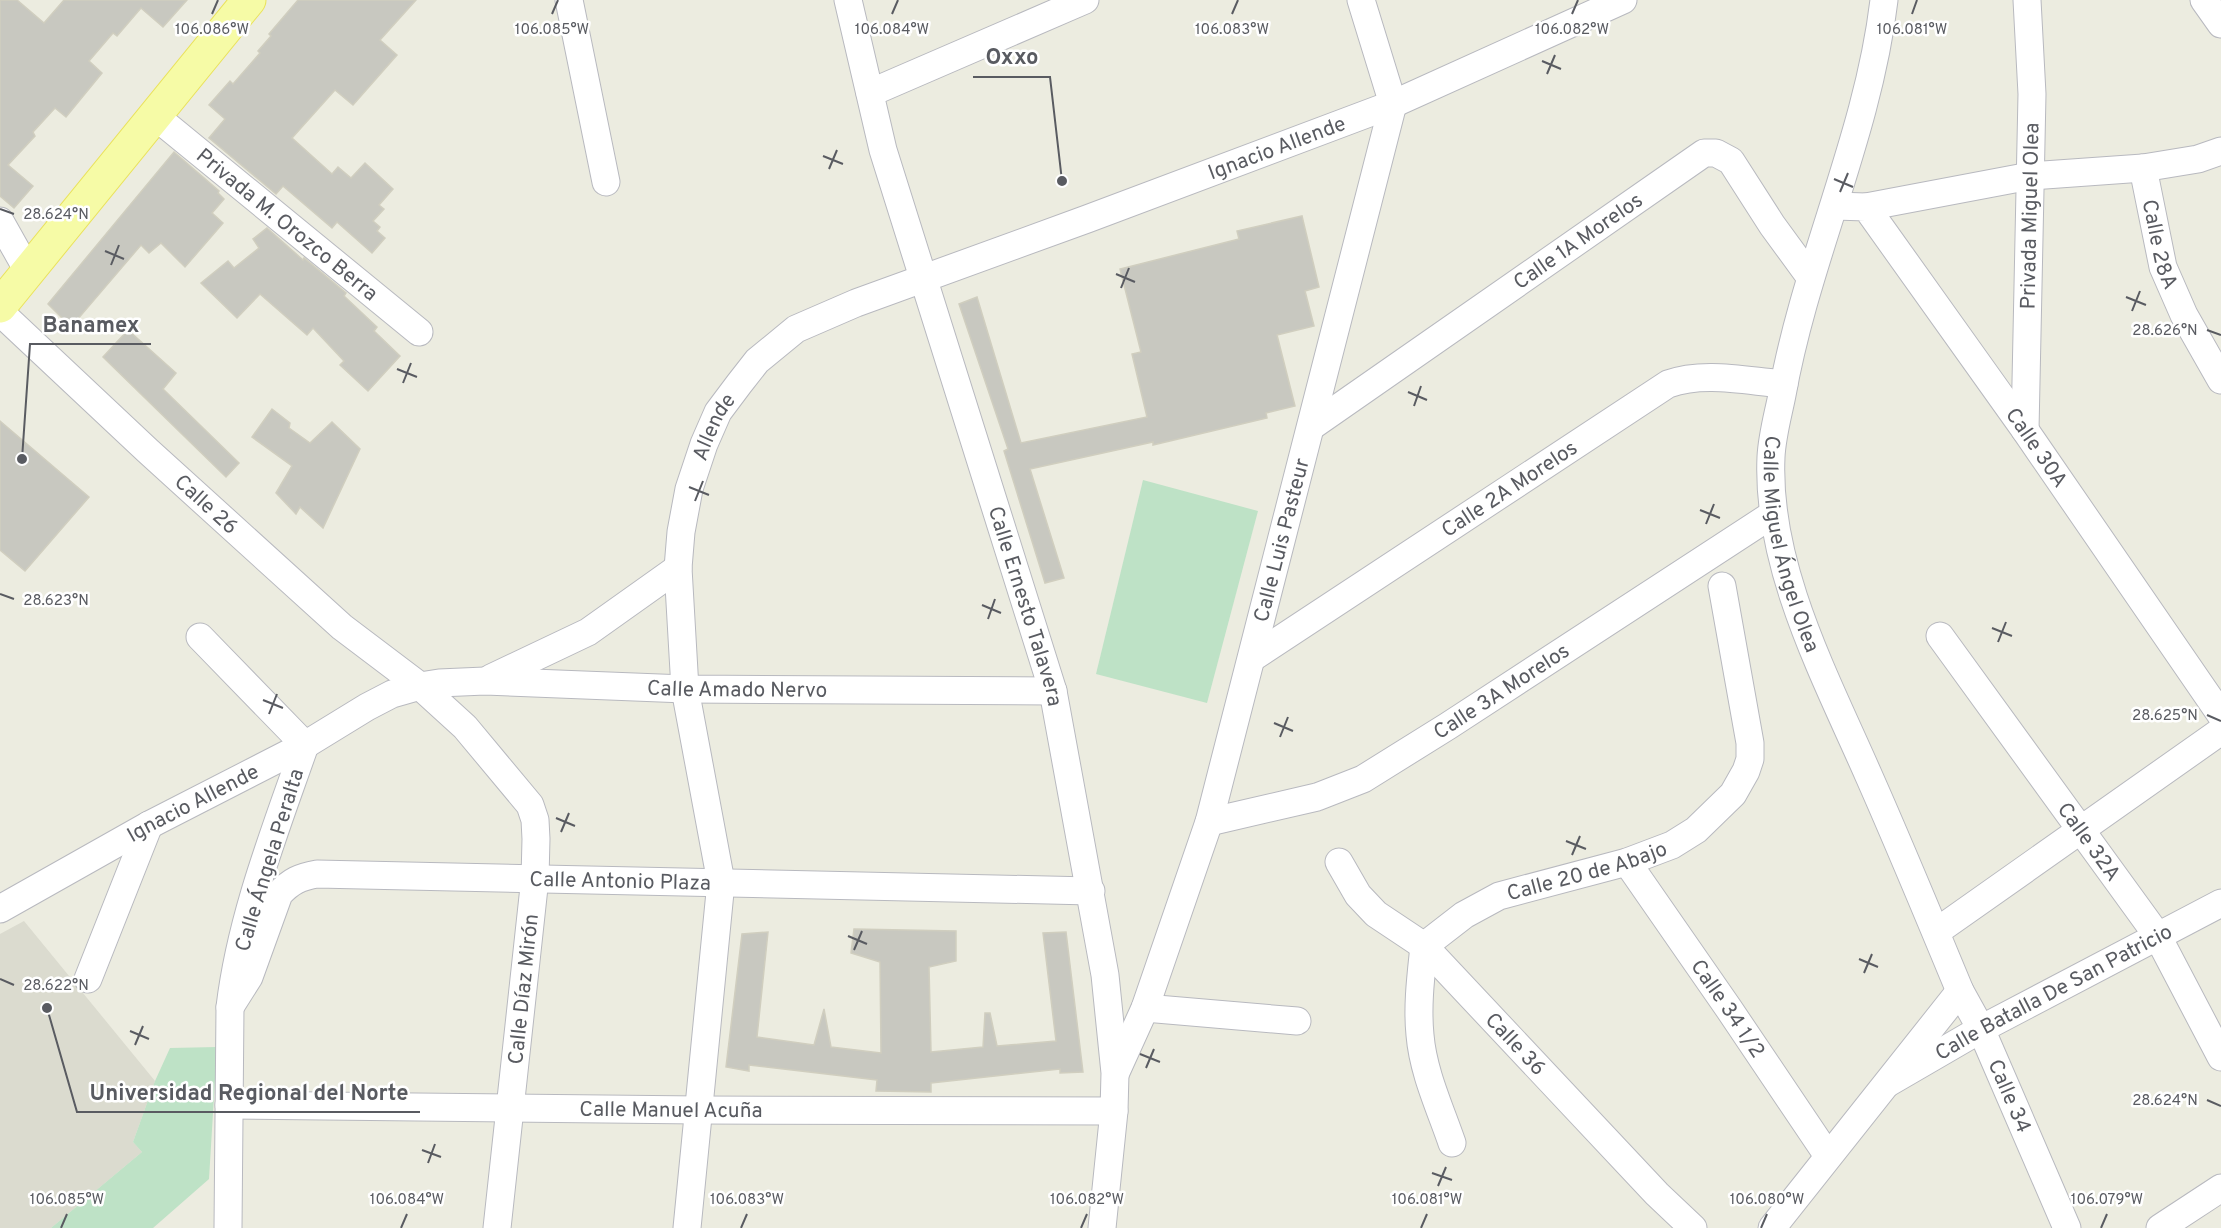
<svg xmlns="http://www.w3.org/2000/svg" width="2221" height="1228" font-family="Overpass,sans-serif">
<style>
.education{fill:#dbdbcf}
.green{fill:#bee2c6}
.building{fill:#c8c8c0;stroke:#d0cebf;stroke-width:1.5}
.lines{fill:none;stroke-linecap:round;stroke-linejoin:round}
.minor-casing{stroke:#b8b9bf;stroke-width:29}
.major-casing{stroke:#eae25b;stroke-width:35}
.minor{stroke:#fff;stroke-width:27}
.major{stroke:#f6fba6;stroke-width:33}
.ticks{fill:none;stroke:#595b61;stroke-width:2}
.labels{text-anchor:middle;stroke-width:5;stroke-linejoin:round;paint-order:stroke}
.street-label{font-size:21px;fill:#595b61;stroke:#fff}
.ticks-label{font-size:15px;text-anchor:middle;fill:#595b61;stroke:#fff;stroke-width:5;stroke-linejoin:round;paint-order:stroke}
.leader{fill:none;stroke:#595b61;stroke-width:2}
.callout-dot{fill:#595b61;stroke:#fff;stroke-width:2}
.callout-label{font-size:22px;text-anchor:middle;font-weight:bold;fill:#595b61;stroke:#fff;stroke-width:5;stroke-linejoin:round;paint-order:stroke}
</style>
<rect width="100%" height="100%" fill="#ecece0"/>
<polygon class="education" points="24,921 155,1081 133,1142 142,1152 51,1228 0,1228 0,934"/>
<g class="green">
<polygon points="1143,480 1258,511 1207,703 1096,674"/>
<polygon points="217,1047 209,1179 153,1228 51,1228 142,1152 133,1142 155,1081 170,1048"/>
</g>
<g class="building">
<polygon points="0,0 17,0 44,23 64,0 187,0 163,27 141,8 117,36 113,33 89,61 102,73 66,117 55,108 33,132 35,136 8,165 33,186 14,208 0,196"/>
<polygon points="298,0 416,0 380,40 397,55 353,105 335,90 292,138 332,174 338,167 351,178 365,163 393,189 379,205 384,209 373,221 380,227 377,231 385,238 372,253 337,222 332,228 283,186 276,194 209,138 225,119 209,105 230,81 233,84 260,53 258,51 271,36 269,34"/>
<polygon points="174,152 219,191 218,193 224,199 212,213 223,223 185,267 161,243 149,253 141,245 71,327 48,304"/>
<polygon points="1302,216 1319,287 1305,291 1314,326 1277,335 1295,406 1266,413 1267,418 1153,445 1153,442 1030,469 1064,578 1045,583 1004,451 1008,449 959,304 977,297 1021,443 1147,417 1132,354 1141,352 1120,269 1239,239 1237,231"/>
<polygon points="267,228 303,260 304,258 346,293 344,296 377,327 374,331 400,356 368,391 340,365 344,361 313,328 307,335 260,294 237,318 201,283 228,261 234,268 259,248 253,239"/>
<polygon points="128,330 176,373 163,389 239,463 226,477 103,357"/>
<polygon points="272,409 290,423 289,428 310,443 332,422 360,449 323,528 300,507 296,514 276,493 292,466 252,437"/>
<polygon points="0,421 89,497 25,571 0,550"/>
<polygon points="854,929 956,931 956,961 929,967 931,1052 983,1047 985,1013 990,1013 997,1046 1056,1041 1043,933 1066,932 1083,1072 1060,1073 1060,1069 931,1083 931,1092 876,1091 877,1080 749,1065 749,1071 726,1067 742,934 768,932 757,1037 814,1045 824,1009 831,1047 881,1053 880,962 851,953"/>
</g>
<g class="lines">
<defs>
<g id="minor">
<polyline points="569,0 606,182"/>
<path id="s1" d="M 848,0 L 883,150 L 1053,691 L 1105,975 L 1115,1073 L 1114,1111 L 1102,1228"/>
<path id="s2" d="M 1884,0 C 1868,136 1806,260 1782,395 C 1778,415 1772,436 1771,457 C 1766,566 1825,676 1868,774 C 1900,846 1930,919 1960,991 L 1981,1029 L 2067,1228"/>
<polyline points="2204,0 2221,24"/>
<polyline points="870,93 1085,0"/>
<path id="s3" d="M 155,116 L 419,332"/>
<path id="s4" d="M 2143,168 L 2163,267 L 2184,315 L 2221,380"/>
<path id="s5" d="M 1835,206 L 1866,207 L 2025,430 L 2221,715"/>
<polyline points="1866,207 2030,176 2143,168 2198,159 2221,151"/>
<polyline points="0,221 28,271"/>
<path id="s6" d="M 0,312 L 148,451 L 342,627 L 420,686 L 465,727 L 530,805 L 535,820 L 536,839 L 535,878 L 497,1228"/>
<path id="s7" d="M 1312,426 L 1704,153 L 1716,153 L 1731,161 L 1772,225 L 1810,277"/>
<path id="s8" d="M 2025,430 L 2032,94 L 2027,0"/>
<path id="s9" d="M 1940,636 L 2157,935 L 2221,1057"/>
<path d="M 200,637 L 305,745 C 275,831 241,916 230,1007 L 228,1228"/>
<path id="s10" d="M 1252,658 L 1668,384 C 1704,371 1746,381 1784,384"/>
<polyline points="491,678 588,632 678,568"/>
<path id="s11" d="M 1209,822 L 1317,797 L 1363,779 L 1448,726 L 1773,514"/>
<path id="s12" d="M 1339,862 L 1358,895 L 1376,914 L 1424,946 L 1657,1194 L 1693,1228"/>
<path id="s13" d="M 1627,862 L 1729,1009 L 1828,1156"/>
<path id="s14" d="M 0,909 L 149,825 L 305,745 L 367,707 L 392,694 L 420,686 L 439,683 L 485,681 L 685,689 L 1053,691"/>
<polyline points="1936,932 2221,731"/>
<polyline points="88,979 149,825"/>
<path id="s15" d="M 230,1007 L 249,977 L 279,894 C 291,881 300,877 317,874 L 1091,891"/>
<polyline points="1145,1008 1297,1021"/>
<path id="s16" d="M 1116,1072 L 1145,1008 L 1209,822 L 1393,104 L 1361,0"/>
<path id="s17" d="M 1888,1083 L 1981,1029 L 2221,903"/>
<path id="s18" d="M 229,1105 L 700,1110 L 1114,1111"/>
<path id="s19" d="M 1452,1143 C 1440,1108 1423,1072 1420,1035 C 1417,1005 1421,975 1424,946 L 1464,915 L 1499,896 L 1627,862 L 1672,845 L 1696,830 L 1733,794 L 1746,771 L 1750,759 L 1750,743 L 1722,586"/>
<path id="s20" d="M 687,1228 L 721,882 L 685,689 L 678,568 L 681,532 L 689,489 L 704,444 L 718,412 L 739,384 L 757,361 L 796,329 L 856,303 L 1087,219 L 1393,104 L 1623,0"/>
<polyline points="1772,1228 1960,991"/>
<polyline points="2160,1228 2221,1188"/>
</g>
<polyline id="major" points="0,306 249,0"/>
</defs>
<use href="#minor" class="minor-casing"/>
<use href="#major" class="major-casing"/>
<use href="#minor" class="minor"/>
<use href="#major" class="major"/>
</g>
<path class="ticks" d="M 212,14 L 218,0M 552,14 L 558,0M 892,14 L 898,0M 1232,14 L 1238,0M 1572,14 L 1578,0M 1912,14 L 1917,0M 1542,61 L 1561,69M 1547,74 L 1555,55M 823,156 L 843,164M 829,169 L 837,150M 1834,179 L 1853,187M 1840,192 L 1848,173M 0,209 L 14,214M 105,251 L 124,259M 111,265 L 119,245M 1116,274 L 1135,282M 1121,288 L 1129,268M 2126,297 L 2146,305M 2132,311 L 2140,291M 2207,330 L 2221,335M 397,369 L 417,377M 403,383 L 411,363M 1408,392 L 1427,400M 1414,406 L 1421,386M 689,487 L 709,495M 695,501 L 703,481M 1700,510 L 1720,518M 1706,524 L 1714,504M 0,594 L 14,599M 982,605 L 1001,613M 988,619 L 995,599M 1992,628 L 2012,636M 1998,642 L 2006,622M 263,700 L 283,708M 269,714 L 277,694M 2207,715 L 2221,721M 1274,723 L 1293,731M 1280,737 L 1288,717M 556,818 L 575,826M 561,832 L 569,813M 1566,841 L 1586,849M 1572,855 L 1580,836M 848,936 L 867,944M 854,950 L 862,931M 1859,959 L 1878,967M 1864,973 L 1872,954M 0,979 L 14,985M 130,1031 L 149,1039M 135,1045 L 143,1026M 1140,1054 L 1160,1062M 1146,1068 L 1154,1049M 2207,1100 L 2221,1106M 422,1150 L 441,1157M 428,1163 L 435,1144M 1432,1173 L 1452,1180M 1438,1186 L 1446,1167M 61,1228 L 67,1214M 401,1228 L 407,1214M 741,1228 L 747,1214M 1081,1228 L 1087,1214M 1421,1228 L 1427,1214M 1761,1228 L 1767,1214M 2101,1228 L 2107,1214"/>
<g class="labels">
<g class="street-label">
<text dy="7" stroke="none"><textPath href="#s20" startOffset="1456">Ignacio Allende</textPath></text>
<text dy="7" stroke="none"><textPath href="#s8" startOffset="214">Privada Miguel Olea</textPath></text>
<text dy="7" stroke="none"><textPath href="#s3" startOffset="171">Privada M. Orozco Berra</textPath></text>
<text dy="7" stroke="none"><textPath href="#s7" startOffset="324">Calle 1A Morelos</textPath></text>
<text dy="7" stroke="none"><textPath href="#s4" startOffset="78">Calle 28A</textPath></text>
<text dy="7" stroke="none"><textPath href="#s20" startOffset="812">Allende</textPath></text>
<text dy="7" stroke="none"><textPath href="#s5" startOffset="326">Calle 30A</textPath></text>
<text dy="7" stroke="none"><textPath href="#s10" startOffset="308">Calle 2A Morelos</textPath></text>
<text dy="7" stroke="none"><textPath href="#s6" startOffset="282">Calle 26</textPath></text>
<text dy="7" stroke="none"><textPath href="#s16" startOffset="558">Calle Luis Pasteur</textPath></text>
<text dy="7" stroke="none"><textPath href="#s2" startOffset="561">Calle Miguel Ángel Olea</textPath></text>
<text dy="7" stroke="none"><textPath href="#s1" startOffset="632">Calle Ernesto Talavera</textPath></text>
<text dy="7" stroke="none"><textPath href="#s14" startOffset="794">Calle Amado Nervo</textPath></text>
<text dy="7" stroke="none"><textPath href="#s11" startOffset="324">Calle 3A Morelos</textPath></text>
<text dy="7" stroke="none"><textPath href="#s14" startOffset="220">Ignacio Allende</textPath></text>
<text dy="7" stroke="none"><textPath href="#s9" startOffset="254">Calle 32A</textPath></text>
<text transform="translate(269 860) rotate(-73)" y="7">Calle Ángela Peralta</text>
<text dy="7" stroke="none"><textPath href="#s19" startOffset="384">Calle 20 de Abajo</textPath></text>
<text dy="7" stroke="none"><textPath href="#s15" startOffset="471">Calle Antonio Plaza</textPath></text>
<text transform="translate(523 989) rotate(-84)" y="7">Calle Díaz Mirón</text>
<text dy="7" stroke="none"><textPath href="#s17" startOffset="189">Calle Batalla De San Patricio</textPath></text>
<text dy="7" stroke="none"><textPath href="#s13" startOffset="178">Calle 34 1/2</textPath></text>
<text dy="7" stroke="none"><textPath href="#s12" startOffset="256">Calle 36</textPath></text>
<text dy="7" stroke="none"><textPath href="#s2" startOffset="1158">Calle 34</textPath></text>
<text dy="7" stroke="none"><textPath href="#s18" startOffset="442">Calle Manuel Acuña</textPath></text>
</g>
</g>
<g class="ticks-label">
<text x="212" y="34">106.086°W</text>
<text x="552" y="34">106.085°W</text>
<text x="892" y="34">106.084°W</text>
<text x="1232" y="34">106.083°W</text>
<text x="1572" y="34">106.082°W</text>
<text x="1912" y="34">106.081°W</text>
<text x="56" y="219">28.624°N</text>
<text x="2165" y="335">28.626°N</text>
<text x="56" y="605">28.623°N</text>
<text x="2165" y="720">28.625°N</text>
<text x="56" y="990">28.622°N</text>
<text x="2165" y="1105">28.624°N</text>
<text x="67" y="1204">106.085°W</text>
<text x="407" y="1204">106.084°W</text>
<text x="747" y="1204">106.083°W</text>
<text x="1087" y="1204">106.082°W</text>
<text x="1427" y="1204">106.081°W</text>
<text x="1767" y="1204">106.080°W</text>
<text x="2107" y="1204">106.079°W</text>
</g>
<path class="leader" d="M1062 181L1050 77H973M22 459L30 344H151M47 1008L77 1112H420"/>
<g class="callout-dot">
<circle cx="1062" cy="181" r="6"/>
<circle cx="22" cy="459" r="6"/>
<circle cx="47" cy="1008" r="6"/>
</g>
<g class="callout-label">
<text x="1012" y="64">Oxxo</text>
<text x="91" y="332">Banamex</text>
<text x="249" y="1100">Universidad Regional del Norte</text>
</g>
</svg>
